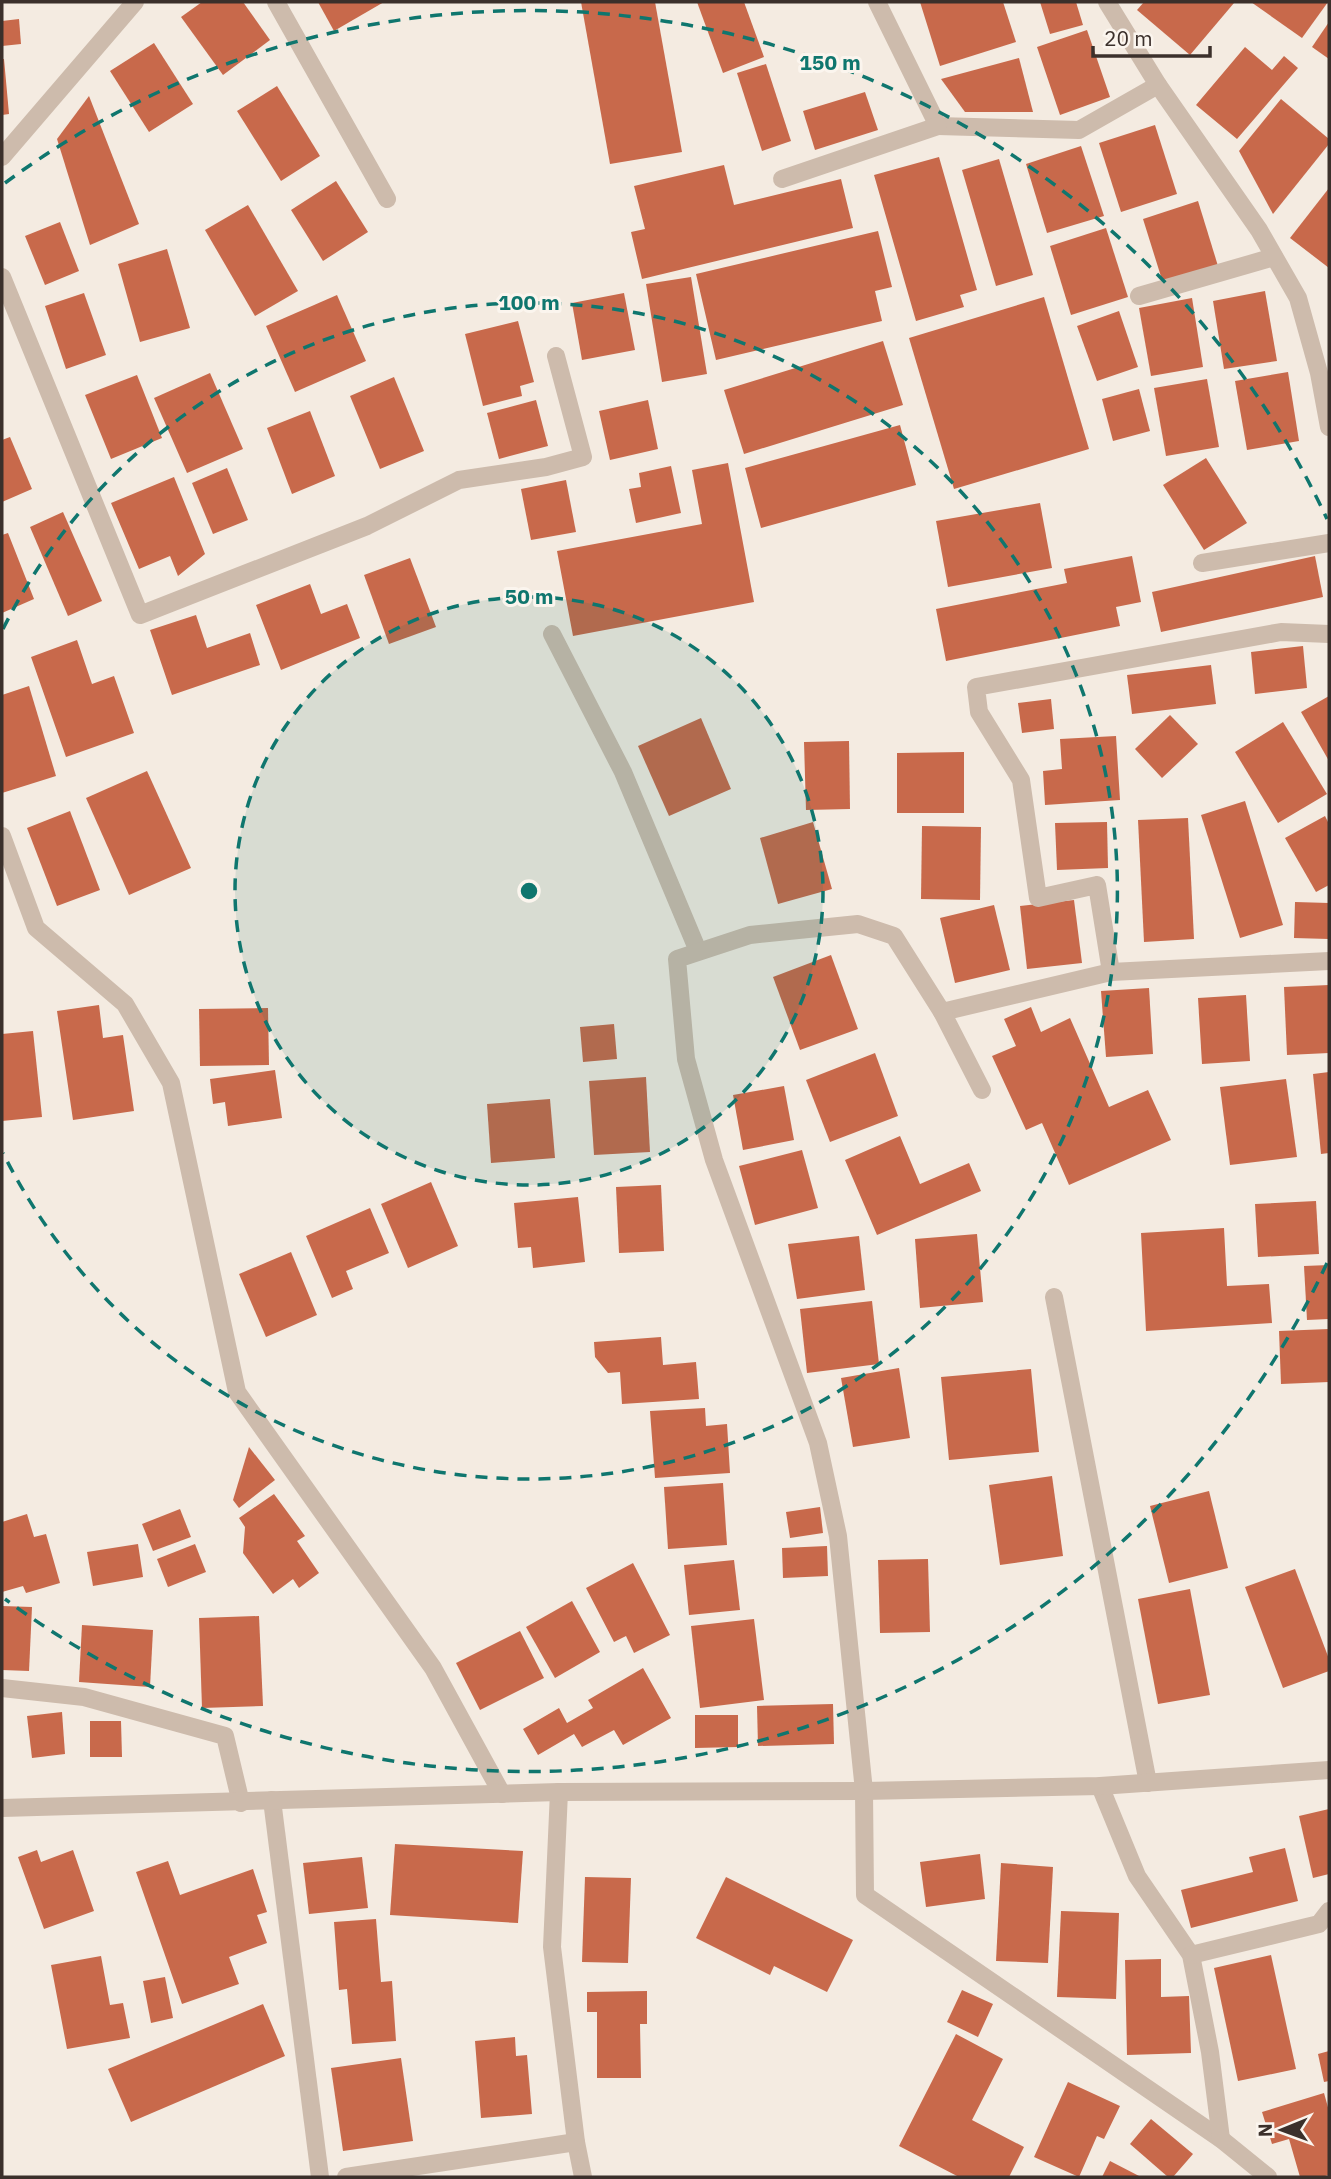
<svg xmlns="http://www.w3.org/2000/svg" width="1331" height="2179" font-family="'IBM Plex Sans',sans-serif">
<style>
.building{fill:#c8694b}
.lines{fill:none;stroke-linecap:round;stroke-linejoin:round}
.minor{stroke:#cdbbac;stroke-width:18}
.tertiary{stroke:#cdbbac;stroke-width:18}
.ring{fill:none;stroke:#0f766e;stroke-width:3.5;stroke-dasharray:12 9}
.centre{fill:#0f766e;stroke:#fbf5ee;stroke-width:3.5}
.ring-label{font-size:21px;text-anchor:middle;font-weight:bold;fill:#0f766e;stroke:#fbf5ee;stroke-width:6;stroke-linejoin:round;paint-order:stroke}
</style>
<rect width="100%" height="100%" fill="#f4ebe1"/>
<g class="building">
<polygon points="202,2 243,2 270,40 223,75 181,17"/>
<polygon points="318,2 384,2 334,31"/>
<polygon points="581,2 655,2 682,152 610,164"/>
<polygon points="697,2 744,2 764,57 723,73"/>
<polygon points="920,2 1003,2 1016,42 940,66"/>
<polygon points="1040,2 1076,2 1083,25 1050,34"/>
<polygon points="1144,2 1233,2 1234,3 1190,55 1137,10"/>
<polygon points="1251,2 1328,2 1302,38"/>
<polygon points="19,19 21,44 2,46 2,21"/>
<polygon points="1329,22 1329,59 1312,47"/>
<polygon points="1087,30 1110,97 1060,115 1037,47"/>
<polygon points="154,43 193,104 149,132 110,71"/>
<polygon points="1245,47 1272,70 1284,56 1298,68 1237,139 1196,105"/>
<polygon points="1019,58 1033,112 965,112 941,79"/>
<polygon points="2,59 4,59 9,114 2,115"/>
<polygon points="766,64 791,141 762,151 737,73"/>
<polygon points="277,86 320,156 281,181 237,111"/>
<polygon points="865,92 878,130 815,150 803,111"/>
<polygon points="89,96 139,224 90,245 57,139"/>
<polygon points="1281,99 1329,139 1329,144 1273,214 1239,151"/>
<polygon points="1155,125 1177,194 1121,212 1099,143"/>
<polygon points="1081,146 1104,216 1047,233 1026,164"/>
<polygon points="939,157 977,290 960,295 964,307 916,321 874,175"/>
<polygon points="999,159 1033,275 996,286 962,170"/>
<polygon points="724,165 734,205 841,179 853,228 642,279 631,232 645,229 634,186"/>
<polygon points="336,181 368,232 323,261 291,210"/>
<polygon points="1329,188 1329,268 1290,238"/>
<polygon points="1198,201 1218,266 1163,283 1143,219"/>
<polygon points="248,205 298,291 255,316 205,230"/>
<polygon points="60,222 79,271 45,285 25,236"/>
<polygon points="1106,228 1128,297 1071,315 1050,246"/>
<polygon points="878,231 892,287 875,291 882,321 716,360 696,274"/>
<polygon points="167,249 190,328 140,342 118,264"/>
<polygon points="691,277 707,374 662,382 646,284"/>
<polygon points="1265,291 1277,361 1224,369 1213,301"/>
<polygon points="84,293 106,355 66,369 45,306"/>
<polygon points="624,293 635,350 582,360 572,303"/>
<polygon points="337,295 366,361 295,392 266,326"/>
<polygon points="1044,297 1089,449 954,489 909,338"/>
<polygon points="1192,298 1203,367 1151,376 1139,308"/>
<polygon points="1119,311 1138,367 1097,381 1077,326"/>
<polygon points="518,321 534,382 520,386 522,396 483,406 465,334"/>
<polygon points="883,341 903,405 744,454 724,390"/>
<polygon points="1288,372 1299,441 1247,450 1235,381"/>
<polygon points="210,373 243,449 187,473 154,398"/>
<polygon points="137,375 162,438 111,459 85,395"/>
<polygon points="394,377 424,451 380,469 350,396"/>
<polygon points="1207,379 1219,447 1166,456 1154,388"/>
<polygon points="1139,389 1150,431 1113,441 1102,399"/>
<polygon points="536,400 548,446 499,459 487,413"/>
<polygon points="648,400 658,449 610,460 599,411"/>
<polygon points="310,411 335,476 292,494 267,428"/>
<polygon points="900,425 916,485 761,528 745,468"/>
<polygon points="10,437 32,489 2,502 2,440"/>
<polygon points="1206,458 1247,523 1204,550 1163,485"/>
<polygon points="728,463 754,602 573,636 557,551 702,524 692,470"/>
<polygon points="671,466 681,513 636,523 629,489 641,487 639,473"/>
<polygon points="227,468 248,520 213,534 192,483"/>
<polygon points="174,477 205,554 178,576 170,556 139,569 111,503"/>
<polygon points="566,480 576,532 531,540 521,489"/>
<polygon points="1040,503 1052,568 948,587 936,521"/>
<polygon points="63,512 102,601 68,616 30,527"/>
<polygon points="8,533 34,599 2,613 2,535"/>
<polygon points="1132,556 1141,602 1116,607 1120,626 946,661 936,609 1067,583 1064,569"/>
<polygon points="1315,556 1323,597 1161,632 1152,592"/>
<polygon points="410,558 436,627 389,644 364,575"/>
<polygon points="310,584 321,614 347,604 360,638 281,670 256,605"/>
<polygon points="196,615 207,648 250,633 260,665 172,695 150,630"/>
<polygon points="77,640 92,684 114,676 134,733 66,757 31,657"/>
<polygon points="1303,646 1307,688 1255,694 1251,652"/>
<polygon points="1211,665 1216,704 1132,714 1127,675"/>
<polygon points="29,686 56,776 2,793 2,695"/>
<polygon points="1329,696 1329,761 1301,712"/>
<polygon points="1051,699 1054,729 1022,733 1018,703"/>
<polygon points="1170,715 1198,744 1162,778 1135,749"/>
<polygon points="701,718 731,789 669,816 638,746"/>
<polygon points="1283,722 1327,794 1278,823 1235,752"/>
<polygon points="1116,736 1120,800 1045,805 1043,771 1062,769 1060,739"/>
<polygon points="849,741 850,809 806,810 804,742"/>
<polygon points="964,752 964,813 897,813 897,753"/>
<polygon points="147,771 191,868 129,895 86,798"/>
<polygon points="1245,801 1283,925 1240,938 1201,815"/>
<polygon points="70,811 100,890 57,906 27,828"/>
<polygon points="1325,816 1329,824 1329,885 1316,892 1285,838"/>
<polygon points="1188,818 1194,939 1144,942 1138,820"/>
<polygon points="813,822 832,889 778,904 760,838"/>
<polygon points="1107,822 1108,868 1057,870 1055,823"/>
<polygon points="922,826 981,827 980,900 921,899"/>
<polygon points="1074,900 1082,963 1027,969 1020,906"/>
<polygon points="1295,902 1329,903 1329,939 1294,938"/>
<polygon points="994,905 1010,970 955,983 940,918"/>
<polygon points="831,955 858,1029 800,1050 773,977"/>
<polygon points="1329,985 1329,1053 1287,1055 1284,987"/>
<polygon points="1149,988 1153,1054 1106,1057 1101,991"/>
<polygon points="1246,995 1250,1061 1202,1064 1198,998"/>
<polygon points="99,1005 103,1038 123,1035 134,1111 73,1120 57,1011"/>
<polygon points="1031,1007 1041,1032 1070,1018 1109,1107 1148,1090 1171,1140 1069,1185 1042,1123 1026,1130 992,1056 1016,1046 1004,1019"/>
<polygon points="268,1008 269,1065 200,1066 199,1009"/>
<polygon points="614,1024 617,1059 583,1062 580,1027"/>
<polygon points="33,1031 42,1117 2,1121 2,1034"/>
<polygon points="875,1053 898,1116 830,1142 806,1080"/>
<polygon points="275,1070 282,1118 228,1126 225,1102 213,1104 210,1079"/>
<polygon points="1329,1072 1329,1153 1321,1154 1313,1074"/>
<polygon points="646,1077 650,1152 594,1155 589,1081"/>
<polygon points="1286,1079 1297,1157 1230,1165 1220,1087"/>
<polygon points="784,1086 794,1140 743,1150 733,1095"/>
<polygon points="550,1099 555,1158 491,1163 487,1104"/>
<polygon points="900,1136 920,1184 969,1163 981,1191 877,1235 845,1160"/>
<polygon points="802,1150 818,1208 755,1225 739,1166"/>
<polygon points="431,1182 458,1246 408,1268 381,1204"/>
<polygon points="661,1185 664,1251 619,1253 616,1187"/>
<polygon points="578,1197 585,1262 533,1268 531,1247 518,1248 514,1203"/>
<polygon points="1316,1201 1319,1254 1258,1257 1255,1204"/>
<polygon points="370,1208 389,1253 346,1271 353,1289 332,1298 306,1236"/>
<polygon points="1224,1228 1227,1286 1269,1284 1272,1323 1146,1331 1141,1233"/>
<polygon points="977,1234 983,1302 920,1308 915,1239"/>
<polygon points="859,1236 865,1290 797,1299 788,1244"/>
<polygon points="291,1252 317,1315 266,1337 239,1274"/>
<polygon points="1329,1265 1329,1319 1307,1320 1304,1266"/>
<polygon points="872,1301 879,1364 807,1373 800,1309"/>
<polygon points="1329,1329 1329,1382 1281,1384 1279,1331"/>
<polygon points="661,1337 663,1365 696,1362 699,1399 622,1404 620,1372 608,1373 595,1357 594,1342"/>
<polygon points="899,1368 910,1438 853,1447 841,1378"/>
<polygon points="1031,1369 1039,1452 949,1460 941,1377"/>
<polygon points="705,1408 706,1426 727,1424 730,1473 655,1478 650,1411"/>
<polygon points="249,1447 275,1480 239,1508 233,1500"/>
<polygon points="1052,1476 1063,1556 1000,1565 989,1485"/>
<polygon points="723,1483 727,1545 668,1549 664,1487"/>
<polygon points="1209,1491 1228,1568 1169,1583 1150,1506"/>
<polygon points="274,1494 305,1536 297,1541 319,1573 299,1588 293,1579 273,1594 243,1553 245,1527 239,1518"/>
<polygon points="820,1507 823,1533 790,1538 786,1512"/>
<polygon points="180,1509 191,1537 153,1551 142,1524"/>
<polygon points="27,1514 34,1537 46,1534 60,1583 26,1593 23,1586 2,1592 2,1522"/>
<polygon points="138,1544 143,1577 93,1586 87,1552"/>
<polygon points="195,1544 206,1572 168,1587 157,1559"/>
<polygon points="827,1546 828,1576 783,1578 782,1548"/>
<polygon points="928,1559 930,1632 880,1633 878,1560"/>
<polygon points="734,1560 740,1610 689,1615 684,1565"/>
<polygon points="633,1563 670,1635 634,1653 626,1636 614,1642 586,1588"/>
<polygon points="1295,1569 1329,1659 1329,1671 1283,1688 1245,1587"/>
<polygon points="1190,1589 1210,1695 1158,1704 1138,1599"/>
<polygon points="572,1601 600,1652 555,1678 526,1627"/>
<polygon points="2,1606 32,1607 29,1671 2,1670"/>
<polygon points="259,1616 263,1706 202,1708 199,1618"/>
<polygon points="754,1619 764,1700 700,1708 691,1626"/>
<polygon points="82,1625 153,1630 150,1687 79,1682"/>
<polygon points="520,1631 544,1678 480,1710 456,1663"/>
<polygon points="643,1668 671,1718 623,1745 614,1730 582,1747 574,1734 538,1755 523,1729 559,1708 567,1723 593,1708 588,1700"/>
<polygon points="833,1704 834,1744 758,1746 757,1706"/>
<polygon points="62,1712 65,1754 32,1758 27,1716"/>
<polygon points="695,1715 738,1715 738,1747 695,1748"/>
<polygon points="90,1721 121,1721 122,1757 90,1757"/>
<polygon points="1329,1809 1329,1874 1313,1878 1299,1816"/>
<polygon points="395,1844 523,1851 518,1923 390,1915"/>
<polygon points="1285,1848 1298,1901 1191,1928 1181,1890 1253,1872 1249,1857"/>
<polygon points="37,1850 41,1862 73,1850 94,1911 44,1929 18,1857"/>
<polygon points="980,1854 985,1899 926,1907 920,1862"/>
<polygon points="362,1857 368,1908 309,1914 303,1863"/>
<polygon points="168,1861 180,1895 253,1869 267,1912 257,1915 267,1943 229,1957 239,1984 182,2004 136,1872"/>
<polygon points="1001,1863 1053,1867 1048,1963 996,1961"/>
<polygon points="585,1877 631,1878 628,1963 582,1962"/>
<polygon points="726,1877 853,1940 827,1992 774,1966 770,1975 696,1938"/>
<polygon points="1061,1911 1119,1913 1116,1999 1057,1997"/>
<polygon points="376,1919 381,1982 392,1981 396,2041 352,2044 347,1989 339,1990 334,1922"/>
<polygon points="1271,1955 1296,2069 1238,2081 1214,1968"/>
<polygon points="101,1956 110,2005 123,2003 130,2038 67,2049 51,1965"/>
<polygon points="1161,1959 1161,1997 1189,1996 1191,2053 1127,2055 1125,1960"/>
<polygon points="165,1977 173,2018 151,2023 143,1981"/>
<polygon points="962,1990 993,2004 978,2037 947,2022"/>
<polygon points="647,1991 647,2024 640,2024 641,2078 597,2078 597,2012 587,2012 587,1992"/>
<polygon points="263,2004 285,2056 131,2122 108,2069"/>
<polygon points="956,2034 1003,2059 972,2120 1024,2147 1009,2177 959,2177 899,2146"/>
<polygon points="515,2037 516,2056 527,2055 532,2114 481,2118 475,2041"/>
<polygon points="1329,2051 1329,2081 1324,2082 1318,2054"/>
<polygon points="401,2058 413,2141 343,2151 331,2068"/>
<polygon points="1068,2082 1120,2106 1104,2139 1097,2136 1079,2177 1034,2157"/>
<polygon points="1324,2093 1329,2111 1329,2175 1321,2177 1300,2177 1289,2139 1272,2144 1262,2112"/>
<polygon points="1151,2119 1193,2154 1173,2177 1168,2177 1130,2144"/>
<polygon points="1110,2161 1141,2177 1102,2177"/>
</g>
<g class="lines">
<g class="minor">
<polyline points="276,2 387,199"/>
<polyline points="877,2 938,126 1079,130 1158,85"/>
<polyline points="1107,2 1158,85 1259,230 1298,298 1319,373 1329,427"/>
<polyline points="2,157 135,2"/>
<polyline points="782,179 938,126"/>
<polyline points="2,277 140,615 367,526 459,480 546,467 583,457 556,356"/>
<polyline points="1139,296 1274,257"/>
<polyline points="1202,563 1329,543"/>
<polyline points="552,634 623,772 698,951"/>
<polyline points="2,836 36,928 125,1004 171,1083 237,1392 433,1668 502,1794"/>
<polyline points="1111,972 1097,885 1038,898 1021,780 979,712 976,687 1281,632 1329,634"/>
<polyline points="942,1012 1111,972 1329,961"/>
<polyline points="982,1090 942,1012 894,936 858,924 750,935 677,959 686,1059 714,1160 818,1443 838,1536 864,1791 865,1895 1221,2139 1268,2177"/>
<polyline points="1054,1297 1148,1783"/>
<polyline points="2,1688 84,1697 225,1736 241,1803"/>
<polyline points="1100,1786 1137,1876 1191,1955 1210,2052 1221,2139"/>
<polyline points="559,1792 552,1947 576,2142 583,2177"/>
<polyline points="272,1800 320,2177"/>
<polyline points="1191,1955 1319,1924 1329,1911"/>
<polyline points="346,2177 576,2142"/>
</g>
<polyline class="tertiary" points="2,1808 559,1792 864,1791 1100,1786 1329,1770"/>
</g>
<circle cx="529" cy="891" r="294" fill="#0f766e" fill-opacity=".12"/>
<g class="ring">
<circle cx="529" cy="891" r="294"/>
<path d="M3 629A588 588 0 1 1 3 1153"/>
<path d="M1327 1263A881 881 0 0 1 5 1599M5 183A881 881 0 0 1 1327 519"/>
</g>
<circle cx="529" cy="891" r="10" class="centre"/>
<g class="ring-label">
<text x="830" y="70">150 m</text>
<text x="529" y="310">100 m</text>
<text x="529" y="604">50 m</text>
</g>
<rect width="1331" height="2179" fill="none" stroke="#3b302b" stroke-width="7"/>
<g transform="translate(1282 2130) rotate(269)" stroke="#fbf5ee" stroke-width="5" paint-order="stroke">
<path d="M0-5L12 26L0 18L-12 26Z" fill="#3b302b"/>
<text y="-10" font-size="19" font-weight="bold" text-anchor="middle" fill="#3b302b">N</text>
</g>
<path d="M1093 46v10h117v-10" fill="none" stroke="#3b302b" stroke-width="3.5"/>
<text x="1104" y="46" font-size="21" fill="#3b302b" stroke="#fbf5ee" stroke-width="5" paint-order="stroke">20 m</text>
</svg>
